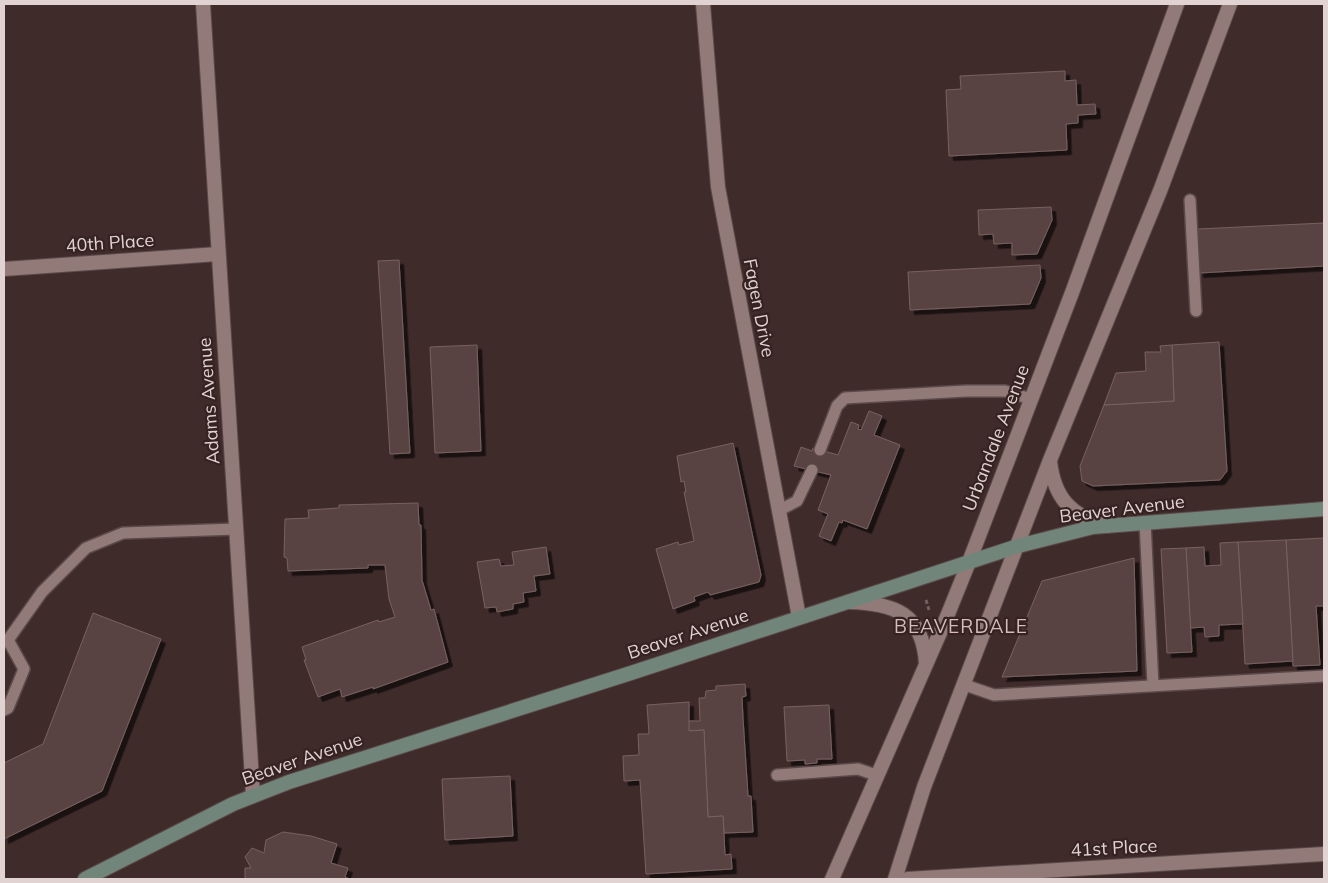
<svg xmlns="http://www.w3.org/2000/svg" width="1328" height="883" font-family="Mulish,sans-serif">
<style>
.building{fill:#594342;stroke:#786160;filter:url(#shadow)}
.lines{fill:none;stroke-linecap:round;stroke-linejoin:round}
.service-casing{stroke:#5a4948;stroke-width:14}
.minor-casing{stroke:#5a4948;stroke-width:16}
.tertiary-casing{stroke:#5a4948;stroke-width:16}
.secondary-casing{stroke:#5a4948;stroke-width:16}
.path{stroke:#725f5f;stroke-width:3;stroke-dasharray:4 2.5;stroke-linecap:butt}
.service{stroke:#927a79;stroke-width:11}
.minor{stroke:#927a79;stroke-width:14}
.tertiary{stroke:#927a79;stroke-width:14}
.secondary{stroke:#71857b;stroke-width:14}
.labels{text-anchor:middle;stroke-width:4.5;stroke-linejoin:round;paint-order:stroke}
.street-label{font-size:18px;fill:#e0d3d2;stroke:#352221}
.neighbourhood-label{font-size:19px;letter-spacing:1px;fill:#d6bcba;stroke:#352221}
</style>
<defs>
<filter id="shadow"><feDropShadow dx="4.5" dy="4.5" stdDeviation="0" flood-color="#0009"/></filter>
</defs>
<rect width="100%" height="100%" fill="#402b2b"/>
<g class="building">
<polygon points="1065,71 1065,81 1076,80 1077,105 1095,104 1096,114 1078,115 1078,123 1066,124 1067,150 949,156 946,90 961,89 960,76"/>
<polygon points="1051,207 1052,220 1037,254 1012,255 1012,243 994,244 993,234 979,235 978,210"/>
<polygon points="1324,223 1324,266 1199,273 1198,229"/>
<polygon points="399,260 410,453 390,454 378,261"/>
<polygon points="1040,265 1041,278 1030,304 910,310 908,272"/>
<polygon points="1219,342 1227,471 1220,480 1093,486 1082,481 1080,466 1104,405 1174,401 1172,345"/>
<polygon points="477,345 481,451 435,453 430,347"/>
<polygon points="1172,345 1174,401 1104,405 1116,373 1146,371 1145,352 1161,352 1160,346"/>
<polygon points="869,411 882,416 874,435 900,445 867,529 843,520 842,523 839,522 831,541 819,536 828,514 818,510 831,475 794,466 801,447 812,451 813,448 838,455 851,422 859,425 858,429 861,430"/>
<polygon points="733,443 761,575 759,582 710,595 708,592 694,597 695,601 673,609 656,549 678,542 679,545 694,541 684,492 686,492 684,481 681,482 677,456"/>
<polygon points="418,503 419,525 421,525 422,580 431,610 434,609 448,662 373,689 373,687 342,697 340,689 318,697 304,660 306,660 302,647 378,620 379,622 395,617 389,599 385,565 368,565 368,568 288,571 287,558 284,557 285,519 309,518 308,510 339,508 339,505"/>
<polygon points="1324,538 1324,606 1316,606 1320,665 1293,666 1286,540"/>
<polygon points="1286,540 1293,661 1245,664 1238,542"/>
<polygon points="1238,542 1243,624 1219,625 1219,636 1205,637 1204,627 1190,628 1186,548 1204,547 1205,566 1221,565 1220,543"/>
<polygon points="546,547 550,574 534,576 536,591 523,593 524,602 513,604 513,609 497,612 496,607 485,608 477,562 499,559 501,566 514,565 512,552"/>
<polygon points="1186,548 1192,652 1167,653 1161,549"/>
<polygon points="1134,558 1137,671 1002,677 1042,581"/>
<polygon points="93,613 161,639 102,791 4,839 4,763 43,744"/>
<polygon points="745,684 746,696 742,697 743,718 748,796 751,796 753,832 724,833 723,816 708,817 704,730 689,731 688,721 700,721 699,698 705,698 706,691 716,690 716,686"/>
<polygon points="689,702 689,731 704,730 708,817 723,816 725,855 731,854 732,869 646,874 640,780 624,781 623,756 639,755 638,734 649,734 647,705"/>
<polygon points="829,705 832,759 817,759 817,763 805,764 805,760 787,761 784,707"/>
<polygon points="510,776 513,836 445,840 442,779"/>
<polygon points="283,832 311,836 337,844 331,863 348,868 345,877 349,879 245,879 245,868 251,868 245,857 252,848 264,853 266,840"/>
</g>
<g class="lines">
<defs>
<g id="service">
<polyline points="1190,200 1196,311"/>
<polyline points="820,450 837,406 845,398 966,391 1005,391 1031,399"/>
<polyline points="778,511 797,501 812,470"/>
<polyline points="1145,522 1153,685"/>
<polyline points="4,642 8,640 42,592 86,548 123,533 236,529"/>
<polyline points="965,685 994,695 1324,676"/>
<polyline points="4,710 8,708 24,669 8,640"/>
<polyline points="777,775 858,769 876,775"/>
</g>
<g id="minor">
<polyline points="203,4 253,795"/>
<polyline points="703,4 718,187 799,617"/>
<polyline points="4,269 218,254"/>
<polyline points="907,879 1324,854"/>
</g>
<g id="tertiary">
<path d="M 1050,461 C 1054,498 1071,516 1107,526"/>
<path d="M 848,602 C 894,603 923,613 926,664"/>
<polyline points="832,879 946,619 969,562 1073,290 1177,4"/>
<polyline points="895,879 924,787 1050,460 1160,191 1230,4"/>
</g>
<polyline id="secondary" points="85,879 233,804 289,782 631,673 1018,546 1093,527 1324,509"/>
</defs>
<use href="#service" class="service-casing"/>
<use href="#minor" class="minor-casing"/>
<use href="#tertiary" class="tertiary-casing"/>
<use href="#secondary" class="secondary-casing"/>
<polyline class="path" points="926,600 929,610"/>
<use href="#service" class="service"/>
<use href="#minor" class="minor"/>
<use href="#tertiary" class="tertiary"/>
<use href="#secondary" class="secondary"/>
</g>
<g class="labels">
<g class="street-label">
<text transform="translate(110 243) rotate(-4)" y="6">40th Place</text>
<text transform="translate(759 308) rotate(79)" y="6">Fagen Drive</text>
<text transform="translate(209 401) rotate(-94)" y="6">Adams Avenue</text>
<text transform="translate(996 438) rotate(-69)" y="6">Urbandale Avenue</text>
<text transform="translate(1122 509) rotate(-7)" y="6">Beaver Avenue</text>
<text transform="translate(688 634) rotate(-18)" y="6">Beaver Avenue</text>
<text transform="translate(302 759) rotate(-19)" y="6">Beaver Avenue</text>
<text transform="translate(1114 848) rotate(-3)" y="6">41st Place</text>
</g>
<g class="neighbourhood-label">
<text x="961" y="633">BEAVERDALE</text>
</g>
</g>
<rect width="1328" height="883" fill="none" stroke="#e0d3d2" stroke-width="10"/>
</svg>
